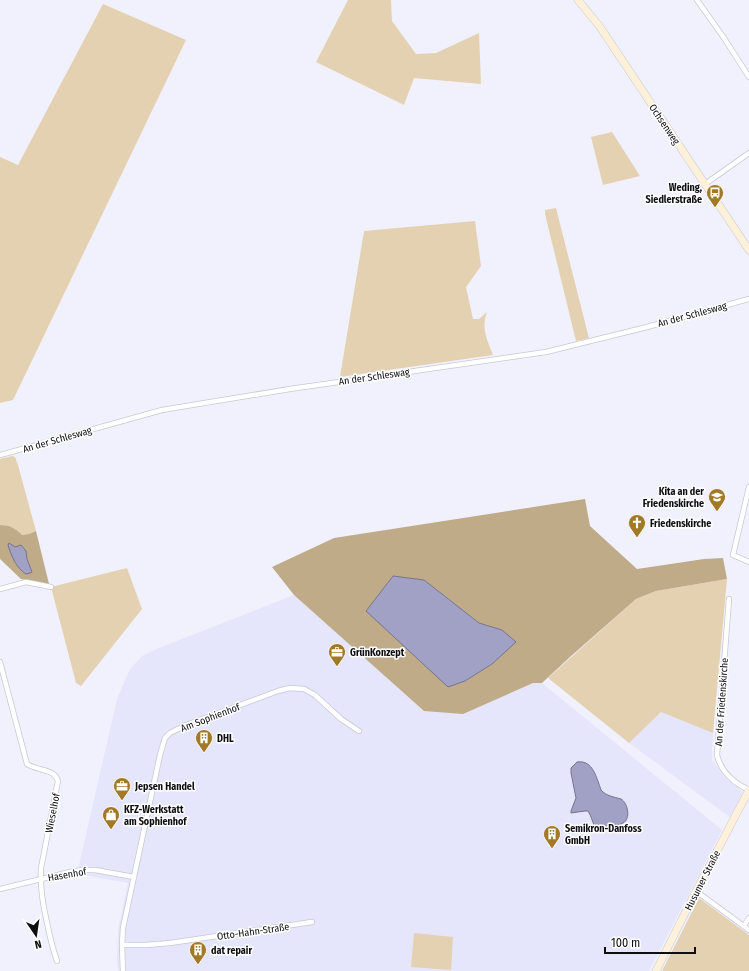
<svg xmlns="http://www.w3.org/2000/svg" width="749" height="971" font-family="'Fira Sans Condensed',sans-serif">
<style>
.built{fill:#e5e5fb}
.green{fill:#e4d1b1}
.forest{fill:#bfab88;fill-rule:evenodd}
.water{fill:#a1a0c5;stroke:#75748f}
.lines{fill:none;stroke-linecap:round;stroke-linejoin:round}
.minor-casing{stroke:#c8c8d6;stroke-width:6}
.secondary-casing{stroke:#c8c8d6;stroke-width:8}
.minor{stroke:#fff;stroke-width:4.5}
.secondary{stroke:#fef1d9;stroke-width:7}
.labels{text-anchor:middle;stroke-width:3;stroke-linejoin:round;paint-order:stroke}
.street-label{font-size:10px;fill:#0d0d12;stroke:#fff}
.poi-label{font-size:10px;font-weight:bold;fill:#0d0d12;stroke:#fff;text-anchor:start}
</style>
<rect width="100%" height="100%" fill="#f1f1fd"/>
<g class="built">
<polygon points="294,595 424,711 533,683 542,683 722,830 649,971 118,971 117,961 118,929 128,883 77,874 117,699 130,669 142,656 154,650"/>
<polygon points="661,712 713,733 712,747 712,760 728,780 744,793 730,817 629,743"/>
</g>
<g class="green">
<polygon points="348,0 391,0 392,21 416,54 436,53 479,33 481,84 414,78 404,105 316,62"/>
<polygon points="103,4 186,40 13,400 0,403 0,157 18,165"/>
<polygon points="612,132 640,176 603,185 591,137"/>
<polygon points="556,208 589,338 576,341 545,214 545,210"/>
<path d="M 475,221 L 481,266 L 466,287 L 473,319 L 479,319 L 487,312 C 481,329 487,339 493,355 L 340,377 L 364,231 Z"/>
<path d="M 12,456 L 15,457 L 18,465 L 36,531 L 29,534 L 22,535 C 15,528 10,525 0,525 L 0,459 Z"/>
<polygon points="127,568 142,609 81,686 76,683 51,587"/>
<polygon points="727,579 713,733 661,712 629,743 548,678 636,599 656,591"/>
<polygon points="699,898 749,935 749,971 662,971"/>
<polygon points="414,933 453,937 451,970 411,967"/>
</g>
<g class="forest">
<path d="M 585,499 L 590,526 L 637,569 L 704,559 L 723,558 L 727,579 L 656,591 L 636,599 L 570,657 L 542,683 L 533,683 L 463,714 L 424,711 L 294,595 L 272,567 L 334,538 ZM 393,576 L 424,580 L 479,623 L 502,630 L 515,642 L 492,664 L 465,681 L 366,611 Z"/>
<path d="M 0,525 C 10,525 15,528 22,535 L 29,534 L 36,531 L 49,584 L 21,579 L 0,559 Z"/>
</g>
<g class="water">
<path d="M 9,543 L 15,547 L 21,545 L 26,551 L 27,559 L 32,572 L 30,573 L 26,574 C 16,568 11,555 8,545 Z"/>
<polygon points="393,576 424,580 479,623 502,630 516,642 492,664 465,681 448,687 366,611"/>
<path d="M 577,762 C 591,760 595,773 599,784 C 599,785 601,789 601,790 C 606,796 614,797 621,799 C 628,803 631,819 623,823 C 619,826 613,824 608,825 C 605,829 603,832 597,831 C 593,825 592,817 588,811 L 585,811 L 571,813 L 571,811 L 576,798 L 571,773 L 571,768 Z"/>
</g>
<g class="lines">
<defs>
<g id="minor">
<polyline points="697,0 724,38 749,77"/>
<polyline points="705,184 749,153"/>
<polyline points="0,455 162,410 290,389 546,352 647,327 749,299"/>
<polyline points="749,487 733,555 749,562"/>
<polyline points="0,589 26,582 51,587"/>
<path d="M 729,599 L 717,755 C 721,772 734,783 749,790"/>
<path d="M 0,662 L 27,764 C 37,771 54,768 58,781 L 41,868 C 40,886 42,900 46,918 C 49,933 52,947 57,961"/>
<polyline points="0,889 70,872 83,870 95,870 134,877"/>
<polyline points="696,891 749,930"/>
<polyline points="744,926 749,918"/>
<polyline points="122,945 146,945 170,943 312,922"/>
<polyline points="123,971 122,945 123,928 160,755 165,738 170,733 186,725 278,691 290,688 304,689 315,695 341,719 359,731"/>
</g>
<g id="secondary">
<polyline points="578,0 600,27 749,250"/>
<polyline points="656,971 696,891 749,790"/>
</g>
</defs>
<use href="#minor" class="minor-casing"/>
<use href="#secondary" class="secondary-casing"/>
<use href="#minor" class="minor"/>
<use href="#secondary" class="secondary"/>
</g>
<defs>
<symbol id="bus-pin" viewBox="-11 -11 22 30"><path d="M0 17L-7.5 6A9.5 9.5 0 1 1 7.5 6Z" fill="#a17927" stroke="#fff"/><path d="M-5-6H5V4H4V6H2V4H-2V6H-4V4H-5ZM-3.5-4V0h7V-4ZM-3.5 1.2v1.5H-2V1.2ZM2 1.2v1.5H3.5V1.2Z" fill="#fff"/></symbol>
<symbol id="school-pin" viewBox="-11 -11 22 30"><path d="M0 17L-7.5 6A9.5 9.5 0 1 1 7.5 6Z" fill="#a17927" stroke="#fff"/><path d="M0-5L7-2L0 1L-7-2ZM-4 1L0 2.5L4 1V4Q0 6-4 4Z" fill="#fff"/></symbol>
<symbol id="church-pin" viewBox="-11 -11 22 30"><path d="M0 17L-7.5 6A9.5 9.5 0 1 1 7.5 6Z" fill="#a17927" stroke="#fff"/><path d="M-1.2-6h2.4v3.5h3.3v2.4h-3.3V6h-2.4V-.1h-3.3v-2.4h3.3Z" fill="#fff"/></symbol>
<symbol id="office-pin" viewBox="-11 -11 22 30"><path d="M0 17L-7.5 6A9.5 9.5 0 1 1 7.5 6Z" fill="#a17927" stroke="#fff"/><path d="M-6-3h4V-5.5h4V-3h4V5H-6ZM-1-4.5V-3h2v-1.5ZM-6 0V1H6V0Z" fill="#fff"/></symbol>
<symbol id="building-pin" viewBox="-11 -11 22 30"><path d="M0 17L-7.5 6A9.5 9.5 0 1 1 7.5 6Z" fill="#a17927" stroke="#fff"/><path d="M-4-6H4V6H1V3H-1V6H-4ZM-2.5-4.3h1.7v1.8h-1.7ZM.8-4.3h1.7v1.8H.8ZM-2.5-1h1.7V.8h-1.7ZM.8-1h1.7V.8H.8Z" fill="#fff"/></symbol>
<symbol id="shop-pin" viewBox="-11 -11 22 30"><path d="M0 17L-7.5 6A9.5 9.5 0 1 1 7.5 6Z" fill="#a17927" stroke="#fff"/><path d="M-5-2.5h2.3a2.7 3.5 0 0 1 5.4 0H5L5.5 6h-11ZM-1.5-2.5h3a1.5 2.3 0 0 0-3 0Z" fill="#fff"/></symbol>
</defs>
<g fill-rule="evenodd">
<use href="#bus-pin" x="705" y="183" width="20" height="27"/>
<use href="#school-pin" x="707" y="487" width="20" height="27"/>
<use href="#church-pin" x="627" y="513" width="20" height="27"/>
<use href="#office-pin" x="327" y="642" width="20" height="27"/>
<use href="#building-pin" x="194" y="728" width="20" height="27"/>
<use href="#office-pin" x="112" y="776" width="20" height="27"/>
<use href="#shop-pin" x="101" y="805" width="20" height="27"/>
<use href="#building-pin" x="542" y="824" width="20" height="27"/>
<use href="#building-pin" x="188" y="940" width="20" height="27"/>
</g>
<g class="labels">
<g class="street-label">
<text transform="translate(665 124) rotate(56)" y="4">Ochsenweg</text>
<text transform="translate(692 314) rotate(-15)" y="4">An der Schleswag</text>
<text transform="translate(374 376) rotate(-8)" y="4">An der Schleswag</text>
<text transform="translate(57 439) rotate(-16)" y="4">An der Schleswag</text>
<text transform="translate(721 702) rotate(-86)" y="4">An der Friedenskirche</text>
<text transform="translate(210 717) rotate(-21)" y="4">Am Sophienhof</text>
<text transform="translate(52 813) rotate(-79)" y="4">Wieselhof</text>
<text transform="translate(67 874) rotate(-10)" y="4">Hasenhof</text>
<text transform="translate(702 880) rotate(-63)" y="4">Husumer Straße</text>
<text transform="translate(253 931) rotate(-8)" y="4">Otto-Hahn-Straße</text>
</g>
<g class="poi-label">
<text x="702" y="191" text-anchor="end">Weding,<tspan x="702" dy="12">Siedlerstraße</tspan></text>
<text x="704" y="495" text-anchor="end">Kita an der<tspan x="704" dy="12">Friedenskirche</tspan></text>
<text x="650" y="527">Friedenskirche</text>
<text x="350" y="656">GrünKonzept</text>
<text x="217" y="742">DHL</text>
<text x="135" y="790">Jepsen Handel</text>
<text x="124" y="813">KFZ-Werkstatt<tspan x="124" dy="12">am Sophienhof</tspan></text>
<text x="565" y="832">Semikron-Danfoss<tspan x="565" dy="12">GmbH</tspan></text>
<text x="211" y="954">dat repair</text>
</g>
</g>
<g transform="translate(36 935) rotate(167)" stroke="#ffffff" stroke-width="3" paint-order="stroke">
<path d="M0-3L7 15L0 10L-7 15Z" fill="#0d0d12"/>
<text y="-6" font-size="11" font-weight="bold" text-anchor="middle" fill="#0d0d12">N</text>
</g>
<path d="M605 947v6h90v-6" fill="none" stroke="#0d0d12" stroke-width="2"/>
<text x="611" y="947" font-size="12" fill="#0d0d12" stroke="#ffffff" stroke-width="3" paint-order="stroke">100 m</text>
</svg>
